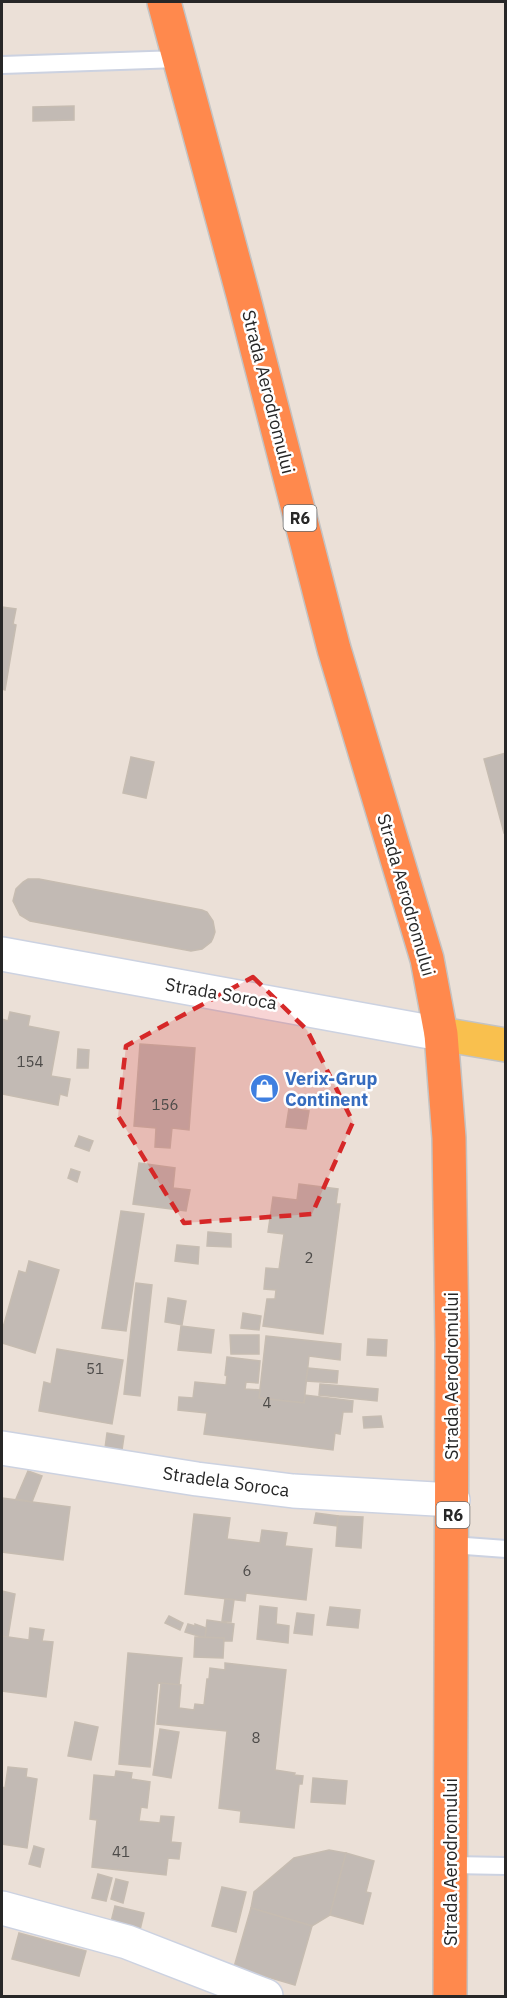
<svg xmlns="http://www.w3.org/2000/svg" width="507" height="1998" font-family="'IBM Plex Sans',sans-serif">
<style>
.building{fill:#c2bab4;stroke:#c6bcb1;stroke-width:1.5}
.lines{fill:none;stroke-linecap:round;stroke-linejoin:round}
.lane-casing{stroke:#ccd2e1;stroke-width:20}
.street-casing{stroke:#ccd2e1;stroke-width:36}
.secondary-casing{stroke:#ccd2e1;stroke-width:36}
.primary-casing{stroke:#c3c3c3;stroke-width:36}
.highway-casing{stroke:#c3c3c3;stroke-width:36}
.lane{stroke:#fff;stroke-width:16}
.street{stroke:#fff;stroke-width:33}
.secondary{stroke:#fff;stroke-width:33}
.primary{stroke:#f9c04e;stroke-width:33}
.highway{stroke:#ff894d;stroke-width:33}
.marked{fill:#d62828;fill-opacity:0.2;stroke:#d62828;stroke-width:4.5;stroke-dasharray:12 8;stroke-linejoin:round}
.labels{text-anchor:middle;stroke-width:5;stroke-linejoin:round;paint-order:stroke}
.number-label{font-size:15px;fill:#4e4c4a}
.shield{fill:#fff;stroke:#686868;stroke-width:1.5}
.shield-label{font-size:16px;font-weight:bold;fill:#272727}
.street-label{font-size:18px;fill:#272727;stroke:#fff}
.shop-label{font-size:18px;font-weight:bold;fill:#366cbe;stroke:#fff;text-anchor:start}
</style>
<rect width="100%" height="100%" fill="#ebe0d7"/>
<g class="building">
<polygon points="74,106 74,120 33,121 33,107"/>
<polygon points="2,607 16,609 13,624 16,625 5,690 2,689"/>
<polygon points="506,753 506,832 504,833 484,759"/>
<polygon points="131,757 154,762 146,798 123,793"/>
<polygon points="28,879 39,879 202,910 207,912 213,921 215,932 213,938 211,942 202,949 191,951 30,921 20,915 13,901 16,889 23,882"/>
<polygon points="10,1012 30,1016 28,1026 59,1032 51,1076 70,1079 67,1096 60,1094 58,1105 2,1094 3,1051 2,1051 2,1019 8,1021"/>
<polygon points="140,1044 195,1048 189,1130 172,1128 170,1148 155,1147 156,1128 134,1126"/>
<polygon points="78,1049 89,1050 88,1068 77,1068"/>
<polygon points="289,1108 309,1111 306,1129 286,1127"/>
<polygon points="79,1136 93,1141 89,1151 75,1146"/>
<polygon points="139,1163 175,1168 173,1188 190,1190 186,1211 133,1204"/>
<polygon points="71,1169 80,1172 77,1182 68,1178"/>
<polygon points="299,1184 338,1189 336,1204 340,1204 323,1334 263,1326 267,1299 275,1299 276,1290 264,1289 266,1268 279,1269 284,1234 268,1232 273,1197 297,1200"/>
<polygon points="121,1211 144,1214 126,1331 102,1328"/>
<polygon points="208,1232 231,1234 231,1247 207,1246"/>
<polygon points="177,1245 199,1247 198,1264 175,1261"/>
<polygon points="29,1261 59,1270 35,1353 2,1343 2,1331 19,1271 26,1273"/>
<polygon points="136,1283 152,1285 140,1396 124,1394"/>
<polygon points="168,1298 186,1301 182,1325 165,1322"/>
<polygon points="243,1313 261,1316 259,1330 241,1328"/>
<polygon points="181,1326 214,1330 211,1353 178,1350"/>
<polygon points="230,1335 259,1335 259,1354 231,1354"/>
<polygon points="266,1336 341,1344 340,1360 309,1356 304,1403 259,1398"/>
<polygon points="368,1339 387,1340 386,1356 367,1355"/>
<polygon points="57,1349 123,1360 112,1424 39,1411 44,1382 51,1384"/>
<polygon points="227,1357 260,1361 258,1383 246,1382 245,1389 260,1390 259,1398 304,1403 305,1395 353,1401 352,1412 343,1412 340,1434 335,1433 333,1450 204,1434 207,1413 178,1410 179,1397 193,1398 195,1382 226,1385 227,1376 225,1375"/>
<polygon points="308,1368 338,1371 337,1383 306,1381"/>
<polygon points="320,1384 378,1389 377,1401 319,1395"/>
<polygon points="381,1416 383,1427 364,1428 363,1417"/>
<polygon points="107,1433 124,1436 122,1450 105,1448"/>
<polygon points="28,1471 42,1476 32,1502 16,1499"/>
<polygon points="2,1498 70,1507 63,1560 2,1552"/>
<polygon points="316,1513 338,1516 337,1526 314,1523"/>
<polygon points="194,1514 230,1518 227,1539 260,1543 262,1530 287,1533 285,1546 312,1549 306,1600 246,1593 245,1601 185,1594"/>
<polygon points="338,1516 363,1517 361,1548 336,1546"/>
<polygon points="2,1591 15,1594 8,1637 2,1636"/>
<polygon points="225,1599 234,1600 231,1622 222,1621"/>
<polygon points="260,1606 277,1608 276,1624 289,1626 288,1643 257,1639"/>
<polygon points="330,1607 360,1610 358,1628 327,1625"/>
<polygon points="297,1613 314,1615 312,1635 294,1633"/>
<polygon points="169,1616 183,1623 180,1630 165,1623"/>
<polygon points="207,1620 234,1624 232,1641 224,1641 224,1638 205,1638"/>
<polygon points="188,1624 195,1626 195,1624 206,1628 205,1638 185,1632"/>
<polygon points="30,1628 44,1630 42,1641 53,1642 46,1697 2,1691 2,1636 29,1640"/>
<polygon points="195,1637 224,1638 223,1658 194,1657"/>
<polygon points="128,1653 182,1658 179,1685 158,1683 150,1767 119,1764"/>
<polygon points="225,1663 286,1670 275,1770 295,1773 294,1775 303,1776 302,1784 299,1784 294,1828 240,1822 241,1811 219,1808 227,1731 157,1724 161,1683 181,1685 179,1708 194,1710 195,1704 204,1705 207,1679 209,1679 210,1668 225,1670"/>
<polygon points="75,1722 98,1727 91,1760 68,1756"/>
<polygon points="160,1729 179,1732 171,1778 153,1775"/>
<polygon points="8,1767 27,1769 26,1777 37,1779 27,1848 2,1844 2,1787 5,1788"/>
<polygon points="116,1771 132,1773 131,1779 150,1782 147,1808 141,1807 139,1821 160,1823 161,1816 174,1817 171,1842 181,1843 179,1859 168,1858 166,1875 92,1867 97,1820 90,1819 94,1775 115,1777"/>
<polygon points="313,1778 347,1781 345,1804 311,1802"/>
<polygon points="34,1846 44,1849 40,1867 29,1864"/>
<polygon points="329,1850 346,1853 330,1915 312,1926 251,1908 254,1892 294,1858"/>
<polygon points="346,1853 374,1861 366,1892 371,1893 363,1924 330,1915"/>
<polygon points="98,1874 112,1878 106,1901 92,1898"/>
<polygon points="116,1879 128,1882 123,1903 111,1899"/>
<polygon points="222,1887 246,1892 236,1932 212,1926"/>
<polygon points="115,1906 144,1913 140,1930 111,1922"/>
<polygon points="251,1908 312,1926 295,1985 234,1967"/>
<polygon points="19,1933 86,1951 79,1976 12,1959"/>
</g>
<g class="lines">
<defs>
<g id="lane">
<polyline points="2,65 179,59"/>
<polyline points="452,1545 506,1549"/>
<polyline points="451,1865 506,1866"/>
</g>
<g id="street">
<polyline points="2,1448 197,1479 293,1491 453,1500"/>
<polyline points="2,1908 127,1942 266,1996"/>
</g>
<polyline id="secondary" points="2,954 441,1034"/>
<polyline id="primary" points="441,1034 506,1045"/>
<polyline id="highway" points="164,2 243,295 334,649 427,959 441,1034 449,1138 452,1343 450,1996"/>
</defs>
<use href="#lane" class="lane-casing"/>
<use href="#street" class="street-casing"/>
<use href="#secondary" class="secondary-casing"/>
<use href="#primary" class="primary-casing"/>
<use href="#highway" class="highway-casing"/>
<use href="#lane" class="lane"/>
<use href="#street" class="street"/>
<use href="#secondary" class="secondary"/>
<use href="#primary" class="primary"/>
<use href="#highway" class="highway"/>
</g>
<path class="marked" d="M 253,977 L 307,1030 L 353,1122 L 312,1214 L 184,1223 L 118,1116 L 126,1046 Z"/>
<defs>
<symbol id="shop-disc" viewBox="-11 -11 22 22"><circle r="9.5" fill="#3f7fe0" stroke="#fff"/><path d="M-5-2.5h2.3a2.7 3.5 0 0 1 5.4 0H5L5.5 6h-11ZM-1.5-2.5h3a1.5 2.3 0 0 0-3 0Z" fill="#fff"/></symbol>
</defs>
<g fill-rule="evenodd">
<use href="#shop-disc" x="248" y="1072" width="33" height="33"/>
</g>
<g class="labels">
<g class="number-label">
<text x="30" y="1067">154</text>
<text x="165" y="1110">156</text>
<text x="309" y="1263">2</text>
<text x="95" y="1374">51</text>
<text x="267" y="1408">4</text>
<text x="247" y="1576">6</text>
<text x="256" y="1743">8</text>
<text x="121" y="1857">41</text>
</g>
<g class="shield">
<rect x="283.5" y="505" width="33" height="26" rx="4.5"/>
<rect x="436.5" y="1502" width="33" height="26" rx="4.5"/>
</g>
<g class="shield-label">
<text x="300" y="524">R6</text>
<text x="453" y="1521">R6</text>
</g>
<g class="street-label">
<text transform="translate(268 392) rotate(76)" y="6">Strada Aerodromului</text>
<text transform="translate(406 895) rotate(74)" y="6">Strada Aerodromului</text>
<text transform="translate(221 994) rotate(10)" y="6">Strada Soroca</text>
<text transform="translate(452 1376) rotate(-90)" y="6">Strada Aerodromului</text>
<text transform="translate(226 1482) rotate(8)" y="6">Stradela Sorocа</text>
<text transform="translate(451 1862) rotate(-90)" y="6">Strada Aerodromului</text>
</g>
<g class="shop-label">
<text x="285" y="1085">Verix-Grup<tspan x="285" dy="21">Continent</tspan></text>
</g>
</g>
<rect width="507" height="1998" fill="none" stroke="#272727" stroke-width="6"/>
</svg>
